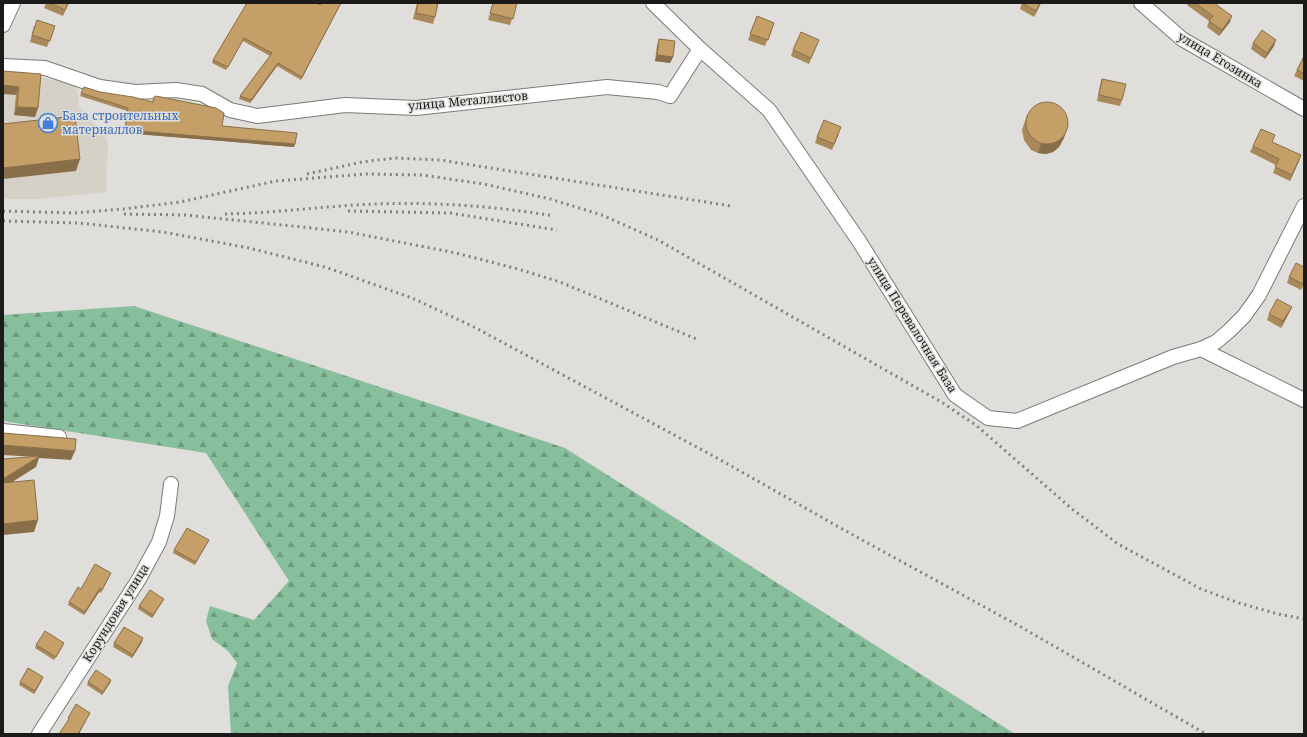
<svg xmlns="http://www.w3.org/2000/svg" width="1307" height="737" font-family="'Noto Serif',serif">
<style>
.built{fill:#d6d1c7}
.forest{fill:url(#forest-firs)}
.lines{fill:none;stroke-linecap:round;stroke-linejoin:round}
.minor-casing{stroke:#7b7a77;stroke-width:16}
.minor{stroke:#fff;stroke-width:14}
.rail{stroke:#83817f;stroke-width:3;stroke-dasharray:2 4;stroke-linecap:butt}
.wall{fill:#a98959}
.shaded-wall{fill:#896f49}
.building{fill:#c49f68;stroke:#896f49}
.labels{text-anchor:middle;stroke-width:3;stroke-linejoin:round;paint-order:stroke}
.street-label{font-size:12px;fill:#1c1b1a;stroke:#e0dedb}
.shop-label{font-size:12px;fill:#366cbe;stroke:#e0dedb;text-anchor:start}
</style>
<defs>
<pattern id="forest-firs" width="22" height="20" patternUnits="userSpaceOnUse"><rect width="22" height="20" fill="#87be9b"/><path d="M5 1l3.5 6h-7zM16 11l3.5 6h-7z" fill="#6e9a7e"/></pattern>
</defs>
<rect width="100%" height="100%" fill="#e0dedb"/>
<polygon class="built" points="3,73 36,76 77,86 79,106 108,141 106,192 38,199 3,199"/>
<polygon class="forest" points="134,306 565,448 1015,734 231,734 228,686 237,663 228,651 212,639 206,621 210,606 254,620 289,581 206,453 3,421 3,315"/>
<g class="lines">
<defs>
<g id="minor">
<polyline points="1141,3 1182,39 1304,109"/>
<polyline points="3,25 13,3"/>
<polyline points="700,49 769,110 859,241 955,395 988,418 1017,421 1173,357 1201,349 1216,342 1229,331 1244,316 1259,295 1304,206"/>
<polyline points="3,66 45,68 100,87 135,92 176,90 202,94 230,110 257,116 345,105 416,108 607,87 658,92 670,96 700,49 653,3"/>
<polyline points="1201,349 1304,400"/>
<polyline points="3,431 59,437"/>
<polyline points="39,734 139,579 159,542 167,516 171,484"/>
</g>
</defs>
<use href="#minor" class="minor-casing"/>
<use href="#minor" class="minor"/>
<g class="rail">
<polyline points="307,174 362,162 395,158 440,160 731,206"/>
<polyline points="3,211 74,213 123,209 180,202 276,181 366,174 422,175 484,184 550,199 602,215 658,240 943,403 977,426 1072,509 1118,544 1201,589 1239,603 1278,614 1304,619"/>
<polyline points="348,211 450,213 557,230"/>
<polyline points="124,214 185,215 302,227 348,232 456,253 518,269 560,282 699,340"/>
<path d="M 225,214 C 275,213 325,206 375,204 C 435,202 495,206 554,216"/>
<polyline points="3,221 79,223 163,232 249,248 325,267 412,298 474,327 717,458 853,535 1021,627 1206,734"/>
</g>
</g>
<g class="wall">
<polygon points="46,3 69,3 63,16 44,8"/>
<polygon points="247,3 321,5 322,3 341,3 301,80 277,66 250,103 239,99 240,96 270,56 243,41 226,70 212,63 213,60"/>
<polygon points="417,3 438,3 435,17 433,24 413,19"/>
<polygon points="493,3 517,3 510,25 488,20"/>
<polygon points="1022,3 1041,3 1034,17 1020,9"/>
<polygon points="1188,3 1214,3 1230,22 1219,36 1207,27 1209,21 1187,5"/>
<polygon points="757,16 774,23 765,46 748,40"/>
<polygon points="34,26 55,26 47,47 30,42"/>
<polygon points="659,39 673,57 670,63 655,61 657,45"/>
<polygon points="819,40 809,64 791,56 793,50"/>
<polygon points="1253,43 1274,46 1265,59 1251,49"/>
<polygon points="1304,56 1304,81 1294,76"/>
<polygon points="3,71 38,108 35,117 14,115 16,95"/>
<polygon points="1102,79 1122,100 1120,106 1097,101 1100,85"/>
<polygon points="84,87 100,92 152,102 154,97 222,126 295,144 294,147 124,133 127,111 80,96"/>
<polygon points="1027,115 1064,138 1059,147 1053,152 1046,154 1038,153 1031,150 1024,140 1022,130"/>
<polygon points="839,134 832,150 815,143 817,137"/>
<polygon points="1273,142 1299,161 1290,181 1273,173 1276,165 1250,152 1253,146"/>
<polygon points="1304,267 1304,284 1301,290 1287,283 1289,277"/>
<polygon points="1289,313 1281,328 1267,320 1269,314"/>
<polygon points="209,540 207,543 195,565 173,553 174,550"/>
<polygon points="111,573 101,593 99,592 84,615 68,605 69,602 81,589"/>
<polygon points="162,602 152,618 138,609 139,606"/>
<polygon points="142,642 132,658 113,647 114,643"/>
<polygon points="36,645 63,646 54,660 35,648"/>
<polygon points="43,677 42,680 34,694 19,685 20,682"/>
<polygon points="111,680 110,683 102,695 87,685 88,682"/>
</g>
<g class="shaded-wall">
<polygon points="341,3 301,80 302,77"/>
<polygon points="1040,3 1041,3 1034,17 1036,11"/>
<polygon points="1232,16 1230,22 1219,36 1222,30"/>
<polygon points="1276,40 1274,46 1265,59 1267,53"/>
<polygon points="657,55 673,57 670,63 655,61"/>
<polygon points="278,63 277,66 250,103 251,100"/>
<polygon points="3,85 19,87 16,95 3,94"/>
<polygon points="17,107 38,108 35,117 14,115"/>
<polygon points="1067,129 1064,138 1059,147 1053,152 1046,154 1038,153 1041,144"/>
<polygon points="125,130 295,144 294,147 124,133"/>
<polygon points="1301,155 1299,161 1290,181 1292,175"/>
<polygon points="80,159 76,171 3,179 3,168"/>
<polygon points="1292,307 1289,313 1281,328 1283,321"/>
<polygon points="3,445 75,451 71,460 39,458 36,467 3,488 3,479 37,457 3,455"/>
<polygon points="38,520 34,532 3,535 3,524"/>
<polygon points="100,588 99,592 84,615 85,612"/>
<polygon points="164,599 162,602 152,618 153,615"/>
<polygon points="143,638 142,642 132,658 133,655"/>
<polygon points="43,677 42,680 34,694 35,691"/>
<polygon points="111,680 110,683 102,695 103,692"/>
<polygon points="90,713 79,734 78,734"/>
</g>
<g class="building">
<polygon points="50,3 68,3 65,10"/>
<polygon points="247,3 315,3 321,5 322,3 341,3 302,77 278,63 251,100 240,96 272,53 244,38 228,67 213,60"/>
<polygon points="418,3 438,3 435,17 416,13"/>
<polygon points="493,3 517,3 513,19 490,13"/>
<polygon points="1022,3 1040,3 1036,11"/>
<polygon points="1195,3 1214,3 1232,16 1222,30 1209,21 1213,16"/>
<polygon points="757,16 774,23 768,40 750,34"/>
<polygon points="37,20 55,26 50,41 32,35"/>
<polygon points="1262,30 1276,40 1267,53 1253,43"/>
<polygon points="801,32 819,40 811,58 793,50"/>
<polygon points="659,39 675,41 673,57 657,55"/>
<polygon points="1304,56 1304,74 1297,70"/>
<polygon points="3,71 41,74 38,108 17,107 19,87 3,85"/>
<polygon points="1102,79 1126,84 1122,100 1099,95"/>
<polygon points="84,87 100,92 133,97 153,102 154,97 156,96 216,108 224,113 222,126 297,133 295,144 125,130 128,108 81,93"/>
<circle cx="1047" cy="123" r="21"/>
<polygon points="75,116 80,159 3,168 3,124"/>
<polygon points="824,120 841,127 834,144 817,137"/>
<polygon points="1261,129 1275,135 1272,142 1301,155 1292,175 1275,167 1279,159 1253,146"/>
<polygon points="1296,263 1304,267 1304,282 1303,284 1289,277"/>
<polygon points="1277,299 1292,307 1283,321 1269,314"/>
<polygon points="3,433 76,439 75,451 3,445"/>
<polygon points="40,456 3,479 3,459"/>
<polygon points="34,480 38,520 3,524 3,483"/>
<polygon points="187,528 209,540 196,562 174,550"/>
<polygon points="95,564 111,573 102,590 100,588 85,612 69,602 78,587 81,589"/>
<polygon points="150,590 164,599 153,615 139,606"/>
<polygon points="124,627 143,638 133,655 114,643"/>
<polygon points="45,631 64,643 56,657 36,645"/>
<polygon points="28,668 43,677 35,691 20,682"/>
<polygon points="96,670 111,680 103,692 88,682"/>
<polygon points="76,704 90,713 78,734 59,734 69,719 68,718"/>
</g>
<defs>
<symbol id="shop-ring" viewBox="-11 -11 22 22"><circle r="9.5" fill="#e0dedb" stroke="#3f7fe0" stroke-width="1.5"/><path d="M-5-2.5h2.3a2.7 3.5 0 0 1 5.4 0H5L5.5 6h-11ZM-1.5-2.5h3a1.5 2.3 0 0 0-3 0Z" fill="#3f7fe0"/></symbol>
</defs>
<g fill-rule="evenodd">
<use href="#shop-ring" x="37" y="112" width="22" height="22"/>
</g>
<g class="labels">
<g class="street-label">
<text transform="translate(1220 60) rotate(31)" y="4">улица Егозинка</text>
<text transform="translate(468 101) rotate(-5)" y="4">улица Металлистов</text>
<text transform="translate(912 325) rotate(58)" y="4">улица Перевалочная База</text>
<text transform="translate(116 613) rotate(-58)" y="4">Корундовая улица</text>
</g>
<g class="shop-label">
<text x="62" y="120">База cтроительных<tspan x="62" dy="14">материаллов</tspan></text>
</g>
</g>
<rect width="1307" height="737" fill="none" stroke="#1c1b1a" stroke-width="8"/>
</svg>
